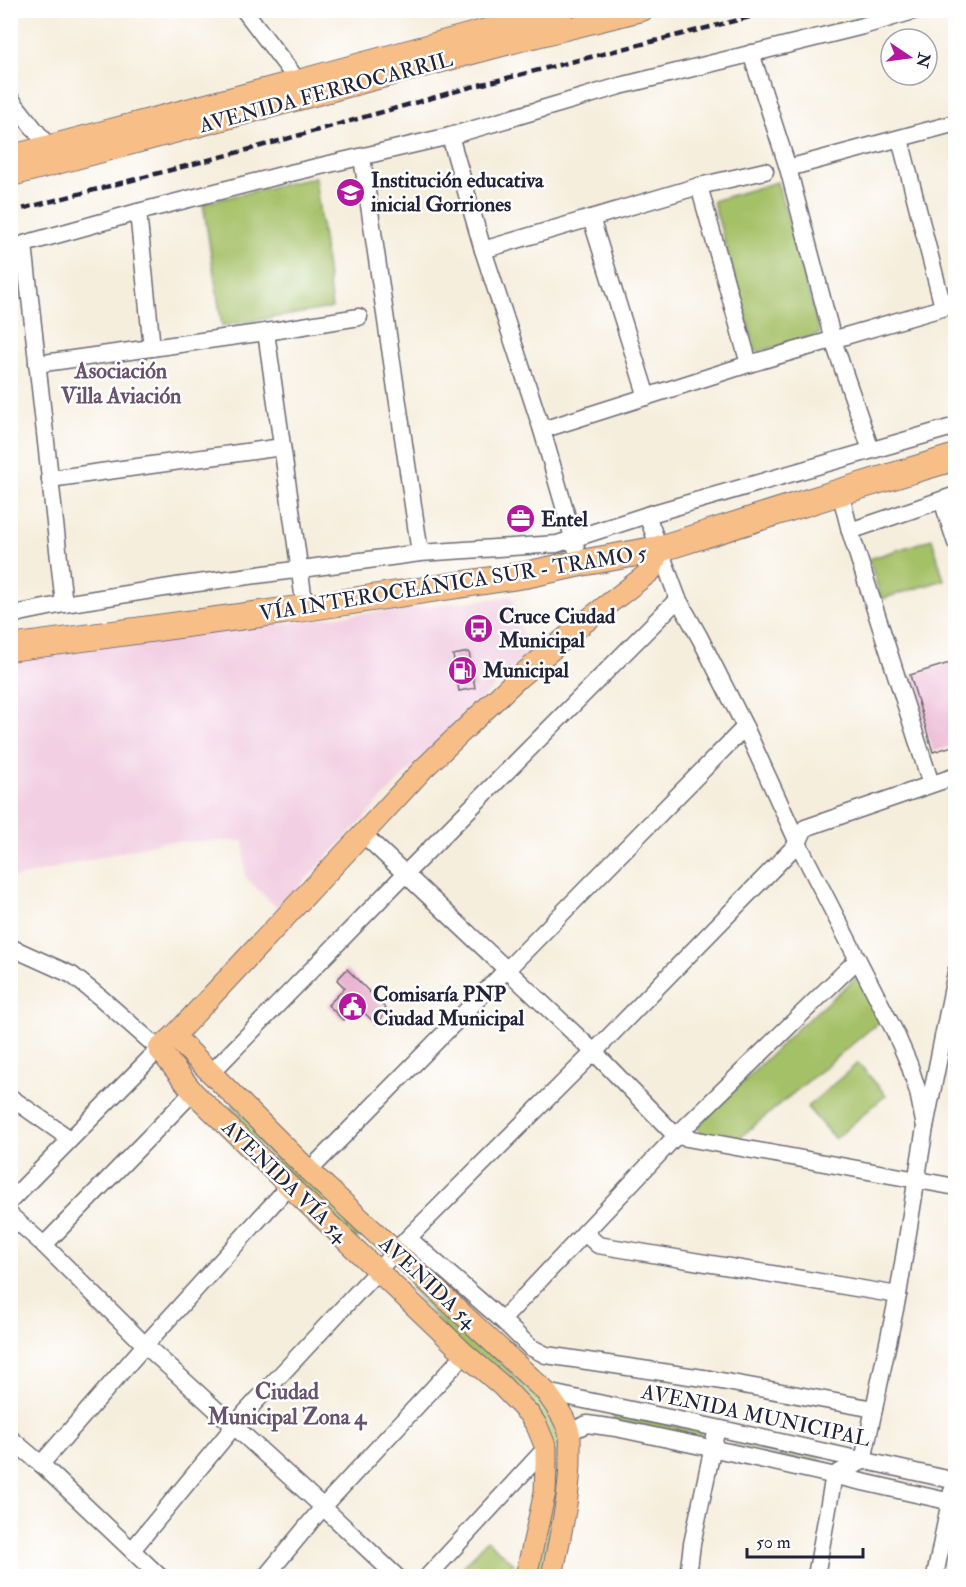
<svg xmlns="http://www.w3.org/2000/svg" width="966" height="1587" font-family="'IM FELL Double Pica',serif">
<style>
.built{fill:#f2cfe2}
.green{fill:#a5c168;stroke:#647252;stroke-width:1.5}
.building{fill:#e9accc}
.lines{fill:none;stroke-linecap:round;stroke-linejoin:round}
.minor-casing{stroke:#6c6974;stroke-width:19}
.major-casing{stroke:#6c6974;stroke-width:23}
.highway-casing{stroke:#6c6974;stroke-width:28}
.minor{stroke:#fff;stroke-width:16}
.major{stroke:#f7be87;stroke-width:21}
.highway{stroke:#f7be87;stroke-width:26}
.rail{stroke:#22223b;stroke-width:4.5;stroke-dasharray:9 4.5;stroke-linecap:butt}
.labels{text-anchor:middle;stroke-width:5;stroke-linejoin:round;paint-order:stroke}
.street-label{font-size:21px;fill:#22223b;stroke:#fff}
.poi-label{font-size:21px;font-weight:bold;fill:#22223b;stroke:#fff;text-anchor:start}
.neighbourhood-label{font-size:22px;font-weight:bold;fill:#68526e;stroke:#fff}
</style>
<rect width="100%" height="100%" fill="#fff"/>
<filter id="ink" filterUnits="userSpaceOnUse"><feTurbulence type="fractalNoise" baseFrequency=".0167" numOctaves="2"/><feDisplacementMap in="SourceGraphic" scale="12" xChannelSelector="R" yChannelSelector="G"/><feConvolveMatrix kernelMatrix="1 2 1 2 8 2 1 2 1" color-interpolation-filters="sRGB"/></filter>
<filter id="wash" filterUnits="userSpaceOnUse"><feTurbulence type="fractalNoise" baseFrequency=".008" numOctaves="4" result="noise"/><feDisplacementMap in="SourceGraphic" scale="24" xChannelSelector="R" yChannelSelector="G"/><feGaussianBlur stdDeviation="1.35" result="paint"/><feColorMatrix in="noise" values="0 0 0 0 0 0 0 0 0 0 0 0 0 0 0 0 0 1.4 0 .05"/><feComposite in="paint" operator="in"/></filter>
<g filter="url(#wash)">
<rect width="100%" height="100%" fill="#f6eedd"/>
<polygon class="built" points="512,596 528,653 400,780 278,909 245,877 244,841 162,842 11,879 10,655"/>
<g class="green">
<polygon points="315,177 332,308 222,326 203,203"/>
<polygon points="777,182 820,334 756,352 713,201"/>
<polygon points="932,539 944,580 881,599 869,559"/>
<polygon points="858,976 880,1021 738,1139 700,1134 698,1126 797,1029"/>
<polygon points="858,1063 886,1095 835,1139 807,1107"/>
<polygon points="233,1105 363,1232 356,1239 226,1112"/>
<path d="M 415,1282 L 540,1400 C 552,1417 559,1434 563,1454 L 545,1576 L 535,1576 L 555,1455 L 410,1288 Z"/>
<polygon points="614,1413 701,1432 702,1435 700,1438 613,1420"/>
<polygon points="735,1439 821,1458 821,1463 819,1465 733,1445 733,1440"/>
<polygon points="487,1540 514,1564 503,1576 455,1576"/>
</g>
<g id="blocks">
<g class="building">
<polygon points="469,652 475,688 459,691 453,655"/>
<polygon points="956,661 956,745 933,752 910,675"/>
<polygon points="347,969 388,1011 376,1024 357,1006 343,1020 328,1005 345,988 337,980"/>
</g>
</g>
</g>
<g filter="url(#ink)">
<use href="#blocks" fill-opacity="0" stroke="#6c6974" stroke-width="1.5"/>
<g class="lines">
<defs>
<g id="minor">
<polyline points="244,10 298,81"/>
<polyline points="751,53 788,168 833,340 871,450"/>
<polyline points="10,98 47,145"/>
<polyline points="450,136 483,250 542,430 576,548"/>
<polyline points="900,139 943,307"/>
<polyline points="362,157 420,553"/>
<polyline points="788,168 956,123"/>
<polyline points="699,186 749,364"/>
<polyline points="138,212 152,348"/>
<polyline points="591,218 647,397"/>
<polyline points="483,250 699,186 765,171"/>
<polyline points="266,332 305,608"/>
<polyline points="37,364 266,332 359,317"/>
<polyline points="542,430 749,364 956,304"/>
<polyline points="50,479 282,447"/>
<polyline points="840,492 850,531 931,784"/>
<polyline points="942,500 956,543"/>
<polyline points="647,515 678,599 700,638 745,727 798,843 895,1032 909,1064 918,1092 925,1127"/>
<polyline points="850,531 956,495"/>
<polyline points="64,604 24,244 138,212 282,175 450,136 620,86 863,26 917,10"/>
<polyline points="10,615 64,604 183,585 420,553 557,544 647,515 956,426"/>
<polyline points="363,834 594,1052 676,1136 956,1187"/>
<polyline points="10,947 72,975 101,998 159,1049 10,1201"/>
<polyline points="211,1073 406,873 678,599"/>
<polyline points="10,1097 70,1139"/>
<polyline points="309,1171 745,727"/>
<polyline points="10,1215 44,1245 145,1345 323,1507 396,1576"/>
<polyline points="585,1233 598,1245 898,1295"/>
<polyline points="408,1238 502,1320 530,1347 546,1355 710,1379 874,1409"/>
<polyline points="44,1245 193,1092"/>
<polyline points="502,1320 676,1136 857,960"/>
<polyline points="546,1392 717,1428 956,1481"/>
<polyline points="569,1432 587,1424 616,1428 729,1452 956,1503"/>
<polyline points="10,1438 41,1464 159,1576"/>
<polyline points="41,1464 145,1345 289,1186"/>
<polyline points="132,1550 245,1413 408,1238 594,1052 798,843 805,828 956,776"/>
<polyline points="266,1576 323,1507 465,1354"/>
<polyline points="428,1576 546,1448"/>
<polyline points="688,1576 692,1544 715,1437"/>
<polyline points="816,1576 834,1475 863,1461 898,1295 925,1127 956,972"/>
<polyline points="935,1576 952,1491"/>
</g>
<g id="major">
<polyline points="10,156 311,77 514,22 564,10"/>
<polyline points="10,176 519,41 643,10"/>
<path d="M 174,1036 L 309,1171 L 546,1392 C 554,1404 566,1418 569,1433 C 571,1439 570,1445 570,1451 C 571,1494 560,1535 552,1576"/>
<polyline points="526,1576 545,1492 546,1464 546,1448 537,1426 529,1414 501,1385 465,1354 289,1186 193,1092 159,1049 174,1036 363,834 423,769 517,679 576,629 651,571 659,549"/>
</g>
<polyline id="highway" points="10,648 305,608 525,575 581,563 659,549 840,492 956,457"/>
</defs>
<use href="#minor" class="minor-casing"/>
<use href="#major" class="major-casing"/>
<use href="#highway" class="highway-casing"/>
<use href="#minor" class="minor"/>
<use href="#major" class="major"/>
<use href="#highway" class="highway"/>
<polyline class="rail" points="10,212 247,150 471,87 778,10"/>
</g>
</g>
<defs>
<symbol id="school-disc" viewBox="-11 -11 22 22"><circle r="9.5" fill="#b5179e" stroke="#fff"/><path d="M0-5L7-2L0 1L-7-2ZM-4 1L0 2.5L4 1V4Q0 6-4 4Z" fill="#fff"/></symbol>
<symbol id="office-disc" viewBox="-11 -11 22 22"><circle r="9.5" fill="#b5179e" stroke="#fff"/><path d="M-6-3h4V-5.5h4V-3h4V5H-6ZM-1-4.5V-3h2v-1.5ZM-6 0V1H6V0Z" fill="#fff"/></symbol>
<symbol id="bus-disc" viewBox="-11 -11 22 22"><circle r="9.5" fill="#b5179e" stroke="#fff"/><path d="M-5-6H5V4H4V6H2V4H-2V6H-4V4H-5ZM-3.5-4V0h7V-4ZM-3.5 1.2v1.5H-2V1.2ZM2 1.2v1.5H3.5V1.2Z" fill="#fff"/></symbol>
<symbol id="fuel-disc" viewBox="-11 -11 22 22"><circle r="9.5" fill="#b5179e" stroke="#fff"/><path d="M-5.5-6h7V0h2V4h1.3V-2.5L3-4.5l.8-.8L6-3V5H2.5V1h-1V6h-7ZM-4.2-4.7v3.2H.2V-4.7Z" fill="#fff"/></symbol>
<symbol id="civic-disc" viewBox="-11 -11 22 22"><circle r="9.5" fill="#b5179e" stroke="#fff"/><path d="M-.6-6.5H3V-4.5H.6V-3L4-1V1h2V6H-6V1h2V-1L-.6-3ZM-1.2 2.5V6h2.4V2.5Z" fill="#fff"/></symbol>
</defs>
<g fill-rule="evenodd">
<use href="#school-disc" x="334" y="176" width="33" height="33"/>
<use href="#office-disc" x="504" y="502" width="33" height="33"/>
<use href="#bus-disc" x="462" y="612" width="33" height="33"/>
<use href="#fuel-disc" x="446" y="654" width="33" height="33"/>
<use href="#civic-disc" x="336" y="990" width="33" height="33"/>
</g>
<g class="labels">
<g class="street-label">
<text transform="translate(326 92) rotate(-15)" y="7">AVENIDA FERROCARRIL</text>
<text transform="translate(453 583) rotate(-9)" y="7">VÍA INTEROCEÁNICA SUR - TRAMO 5</text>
<text transform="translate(285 1181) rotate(44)" y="7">AVENIDA VÍA 54</text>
<text transform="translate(428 1282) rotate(43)" y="7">AVENIDA 54</text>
<text transform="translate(756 1415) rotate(12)" y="7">AVENIDA MUNICIPAL</text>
</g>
<g class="poi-label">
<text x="371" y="187">Institución educativa<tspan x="371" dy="24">inicial Gorriones</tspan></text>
<text x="541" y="526">Entel</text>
<text x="499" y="623">Cruce Ciudad<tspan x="499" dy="24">Municipal</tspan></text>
<text x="483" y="677">Municipal</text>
<text x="373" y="1001">Comisaría PNP<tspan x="373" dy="24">Ciudad Municipal</tspan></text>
</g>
<g class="neighbourhood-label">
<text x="121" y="378">Asociación<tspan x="121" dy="25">Villa Aviación</tspan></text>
<text x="287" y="1399">Ciudad<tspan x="287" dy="25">Municipal Zona 4</tspan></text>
</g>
</g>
<rect width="966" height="1587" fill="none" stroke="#fff" stroke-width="36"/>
<g transform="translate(909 57) rotate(103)"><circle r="28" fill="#ffffff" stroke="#a7a7b1" stroke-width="1.5"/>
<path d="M0-4.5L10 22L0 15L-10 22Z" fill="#b5179e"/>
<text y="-9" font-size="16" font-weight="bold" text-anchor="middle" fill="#22223b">N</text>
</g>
<path d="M747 1548v9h116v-9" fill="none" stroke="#22223b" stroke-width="3"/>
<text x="756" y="1548" font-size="18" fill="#22223b" stroke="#ffffff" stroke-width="4.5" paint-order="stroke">50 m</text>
</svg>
